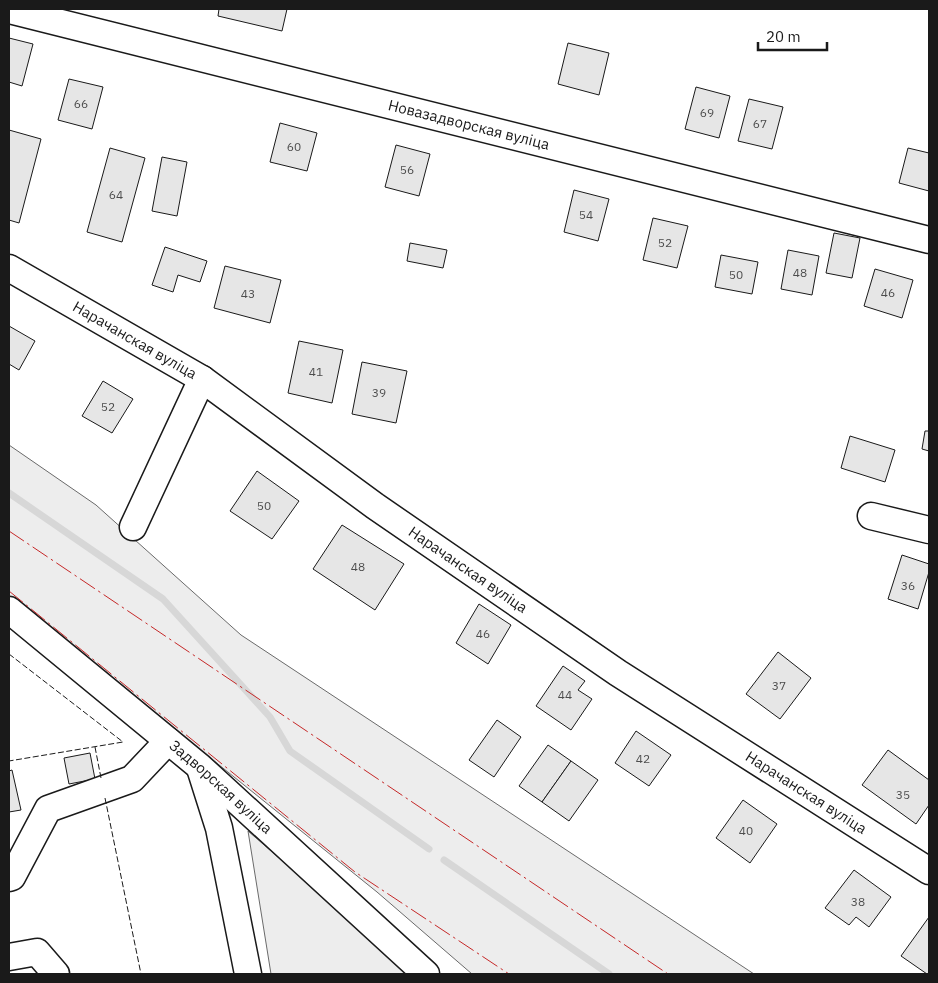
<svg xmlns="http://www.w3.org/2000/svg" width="938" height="983" font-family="'IBM Plex Sans',sans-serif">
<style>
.built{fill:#ededed;stroke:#6a6a6a}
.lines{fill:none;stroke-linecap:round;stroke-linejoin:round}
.stream{stroke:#d7d7d7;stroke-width:7}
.building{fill:#e6e6e6;stroke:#1a1a1a}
.minor-casing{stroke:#1a1a1a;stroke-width:29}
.minor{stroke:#fff;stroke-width:26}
.fence{stroke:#1a1a1a;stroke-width:1;stroke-dasharray:6 2.5;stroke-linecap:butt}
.power{stroke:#c62828;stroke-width:1;stroke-dasharray:18 4 2.5 4;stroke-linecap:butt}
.labels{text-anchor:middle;stroke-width:4;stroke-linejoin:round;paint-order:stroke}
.number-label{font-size:12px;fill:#4d4d4d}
.street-label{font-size:15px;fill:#1a1a1a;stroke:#fff}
</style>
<rect width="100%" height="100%" fill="#fff"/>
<g class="built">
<polygon points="9,445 96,505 241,635 754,974 472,974 377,892 9,596"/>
<polygon points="248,831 413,974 271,974"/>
</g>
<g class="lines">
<g class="stream">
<polyline points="9,493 163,599 270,717 290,751 429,849"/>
<polyline points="444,860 609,974"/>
</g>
</g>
<g class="building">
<polygon points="219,9 287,9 282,31 218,16"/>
<polygon points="9,38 33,44 22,86 9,82"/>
<polygon points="568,43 609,53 599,95 558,84"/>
<polygon points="69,79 103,87 92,129 58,120"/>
<polygon points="696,87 730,96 719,138 685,129"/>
<polygon points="749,99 783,107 772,149 738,141"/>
<polygon points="280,123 317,133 307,171 270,162"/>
<polygon points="9,130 41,139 19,223 9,220"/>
<polygon points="396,145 430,154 419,196 385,187"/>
<polygon points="110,148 145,158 122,242 87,232"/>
<polygon points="908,148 929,153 929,191 899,183"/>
<polygon points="162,157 187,162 177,216 152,211"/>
<polygon points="574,190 609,199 598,241 564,232"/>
<polygon points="653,218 688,226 677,268 643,260"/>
<polygon points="834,233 860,238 852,278 826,273"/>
<polygon points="410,243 447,250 443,268 407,261"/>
<polygon points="165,247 207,261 200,282 178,275 173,292 152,285"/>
<polygon points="788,250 819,256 812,295 781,289"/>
<polygon points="721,255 758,262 752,294 715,287"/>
<polygon points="225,266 281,280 270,323 214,308"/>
<polygon points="875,269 913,280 902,318 864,306"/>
<polygon points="9,326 35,341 19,370 9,364"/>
<polygon points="299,341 343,350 332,403 288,393"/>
<polygon points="362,362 407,371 396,423 352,414"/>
<polygon points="103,381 133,399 112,433 82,416"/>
<polygon points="925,431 929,431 929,451 922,449"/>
<polygon points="850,436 895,450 885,482 841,468"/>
<polygon points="257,471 299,501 272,539 230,511"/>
<polygon points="342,525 404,564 375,610 313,569"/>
<polygon points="902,555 929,564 929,572 918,609 888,599"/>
<polygon points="479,604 511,625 488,664 456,643"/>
<polygon points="778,652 811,678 780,719 746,694"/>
<polygon points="563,666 585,681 578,690 592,699 571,730 536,706"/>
<polygon points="497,720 521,737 494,777 469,760"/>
<polygon points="636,731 671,755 649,786 615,763"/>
<polygon points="548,745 571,761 542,802 519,786"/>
<polygon points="888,750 929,780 929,805 916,824 862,785"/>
<polygon points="90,753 95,779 69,784 64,758"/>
<polygon points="571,761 598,780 569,821 542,802"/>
<polygon points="12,770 21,810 9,812 9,771"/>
<polygon points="743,800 777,824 750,863 716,838"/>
<polygon points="854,870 891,897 869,927 856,917 849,925 825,908"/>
<polygon points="929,917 929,974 927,974 901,956"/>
</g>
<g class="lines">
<defs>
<g id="minor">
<path id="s1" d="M 9,10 L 929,240"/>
<path id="s2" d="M 9,268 L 202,379 L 375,506 L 618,673 L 929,871"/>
<polyline points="871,516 929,530"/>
<polyline points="133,527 202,379"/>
<path id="s3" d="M 9,610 L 200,767 L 426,974"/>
<polyline points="200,768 219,828 248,974"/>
<polyline points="9,878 12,877 48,809 132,779 168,741"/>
<polyline points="9,957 37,952 56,974"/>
</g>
</defs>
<use href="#minor" class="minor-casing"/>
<use href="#minor" class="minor"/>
<g class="fence">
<polyline points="9,654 123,742 9,761"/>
<polyline points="95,747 101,778"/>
<polyline points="105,798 141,974"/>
</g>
<g class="power">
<polyline points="9,531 668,974"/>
<polyline points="9,591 355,872 509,974"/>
</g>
</g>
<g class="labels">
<g class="number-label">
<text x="81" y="108">66</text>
<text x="707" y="117">69</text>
<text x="760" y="128">67</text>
<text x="294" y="151">60</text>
<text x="407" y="174">56</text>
<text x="116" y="199">64</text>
<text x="586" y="219">54</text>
<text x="665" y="247">52</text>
<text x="800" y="277">48</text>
<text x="736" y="279">50</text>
<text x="888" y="297">46</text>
<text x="248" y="298">43</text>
<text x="316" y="376">41</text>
<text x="379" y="397">39</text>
<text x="108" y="411">52</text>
<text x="264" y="510">50</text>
<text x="358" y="571">48</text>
<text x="908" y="590">36</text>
<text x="483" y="638">46</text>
<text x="779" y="690">37</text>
<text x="565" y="699">44</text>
<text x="643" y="763">42</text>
<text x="903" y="799">35</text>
<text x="746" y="835">40</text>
<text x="858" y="906">38</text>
</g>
<g class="street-label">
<text dy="5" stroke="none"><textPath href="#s1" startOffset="474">Новазадворская вуліца</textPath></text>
<text dy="5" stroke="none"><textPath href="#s2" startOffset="145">Нарачанская вуліца</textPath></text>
<text dy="5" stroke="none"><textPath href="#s2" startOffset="550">Нарачанская вуліца</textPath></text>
<text dy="5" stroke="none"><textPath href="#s3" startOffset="276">Задворская вуліца</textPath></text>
<text dy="5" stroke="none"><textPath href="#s2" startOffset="955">Нарачанская вуліца</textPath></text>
</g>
</g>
<rect width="938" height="983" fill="none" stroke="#1a1a1a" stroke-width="20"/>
<path d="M758 42v8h69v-8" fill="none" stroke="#1a1a1a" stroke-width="2.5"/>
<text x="766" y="42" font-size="15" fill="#1a1a1a" stroke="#ffffff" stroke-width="4" paint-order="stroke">20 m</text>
</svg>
